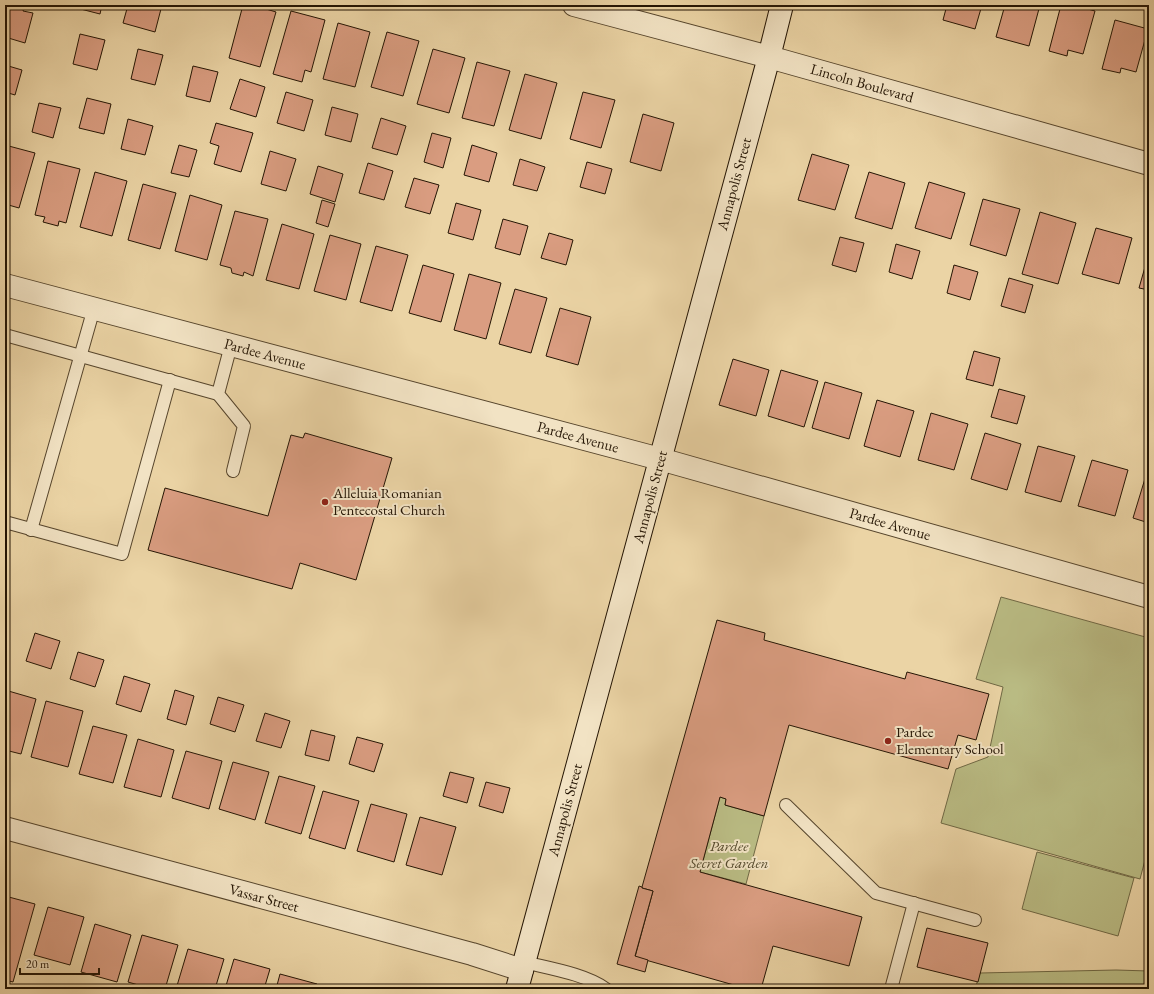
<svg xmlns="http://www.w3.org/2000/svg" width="1154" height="994" font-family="'EB Garamond',serif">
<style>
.green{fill:#babc84;stroke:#6f6844}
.building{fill:#da9d81;stroke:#241504}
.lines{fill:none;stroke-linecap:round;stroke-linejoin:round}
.lane-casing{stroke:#56452c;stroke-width:14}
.street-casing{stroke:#56452c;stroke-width:24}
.secondary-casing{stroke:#241504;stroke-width:24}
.lane{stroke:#f2e3c4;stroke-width:12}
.street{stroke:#f2e3c4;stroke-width:22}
.secondary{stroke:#f2e3c4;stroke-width:22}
.poi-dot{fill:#8f2418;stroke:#f2e3c4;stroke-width:1.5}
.labels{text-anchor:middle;stroke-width:4;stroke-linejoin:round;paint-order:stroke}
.street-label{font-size:15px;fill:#241504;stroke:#f2e3c4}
.poi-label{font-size:15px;fill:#241504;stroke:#f2e3c4;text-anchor:start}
.park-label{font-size:15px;font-style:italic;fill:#51472a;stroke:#f2e3c4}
</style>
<rect width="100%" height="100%" fill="#ebd4a5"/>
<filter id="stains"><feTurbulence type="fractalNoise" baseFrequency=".005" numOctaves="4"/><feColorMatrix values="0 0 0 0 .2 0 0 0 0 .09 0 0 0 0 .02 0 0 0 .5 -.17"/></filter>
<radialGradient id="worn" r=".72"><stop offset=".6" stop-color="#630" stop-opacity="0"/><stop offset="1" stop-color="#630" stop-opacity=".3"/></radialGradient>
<g class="green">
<polygon points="1001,597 1149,638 1149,845 1140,879 941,823 956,769 988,757 1003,687 976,679"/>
<polygon points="720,797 726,799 725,805 764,816 746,884 700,872"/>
<polygon points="1037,852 1134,878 1118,936 1022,909"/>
<polygon points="1116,970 1149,971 1149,989 975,989 980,973"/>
</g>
<g class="building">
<polygon points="5,5 25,5 23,11 33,13 25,43 5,37"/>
<polygon points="65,5 102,5 100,14"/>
<polygon points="128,5 162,5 155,32 123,23"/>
<polygon points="243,5 253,5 276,12 260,67 229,58"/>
<polygon points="947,5 982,5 975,29 943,20"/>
<polygon points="1005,5 1040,5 1029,46 996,37"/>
<polygon points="1061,5 1073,5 1095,11 1083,54 1068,50 1067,56 1049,51"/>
<polygon points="291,11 325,20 311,72 305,70 302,82 273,74"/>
<polygon points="1115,20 1148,29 1136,72 1121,68 1120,73 1102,69"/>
<polygon points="338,23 370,32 355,87 323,79"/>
<polygon points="387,32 419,41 403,96 371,87"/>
<polygon points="80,34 105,40 97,70 73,64"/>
<polygon points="138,49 163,55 155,85 131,79"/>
<polygon points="433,49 465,58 449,113 417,104"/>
<polygon points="477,62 510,71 494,126 462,118"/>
<polygon points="5,65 22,70 15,95 5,92"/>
<polygon points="193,66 218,72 210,102 186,96"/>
<polygon points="525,74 557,83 541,139 509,130"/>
<polygon points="240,79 265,87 256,117 230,109"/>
<polygon points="286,92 313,100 304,131 277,123"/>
<polygon points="583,92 615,100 601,148 570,139"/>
<polygon points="87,98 111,104 104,134 79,128"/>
<polygon points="39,103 61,108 53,138 32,132"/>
<polygon points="332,107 358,114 351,142 325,135"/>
<polygon points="643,114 674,123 661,171 630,162"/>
<polygon points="381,118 406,126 397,155 372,148"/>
<polygon points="128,119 153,126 145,155 121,149"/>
<polygon points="216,123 253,133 241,172 214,164 219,146 210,143"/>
<polygon points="432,133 451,138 443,168 424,162"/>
<polygon points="5,145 35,153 19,208 5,204"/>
<polygon points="179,145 197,150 189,177 171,173"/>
<polygon points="472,145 497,153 489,182 464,175"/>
<polygon points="270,151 296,159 286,191 261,184"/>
<polygon points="812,154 849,165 835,210 798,200"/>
<polygon points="520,159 545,167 537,191 513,185"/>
<polygon points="48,161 80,169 66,223 59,221 58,226 43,222 45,217 35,215"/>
<polygon points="587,162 612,169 605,194 580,187"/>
<polygon points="368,163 393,171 384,200 359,193"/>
<polygon points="318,166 343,174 335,202 310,194"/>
<polygon points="95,172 127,181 112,236 80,227"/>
<polygon points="869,172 905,183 892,229 855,218"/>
<polygon points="414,178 439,185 430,214 405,207"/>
<polygon points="929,182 965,193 951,239 915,228"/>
<polygon points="143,184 176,193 160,249 128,240"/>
<polygon points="190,195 222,205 207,260 175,251"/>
<polygon points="983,199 1020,209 1006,256 970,245"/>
<polygon points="322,200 335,204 328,227 316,223"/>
<polygon points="456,203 481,210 473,240 448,233"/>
<polygon points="235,211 268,219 253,276 244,272 243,276 232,273 231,268 220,265"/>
<polygon points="1040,212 1076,223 1058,284 1022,274"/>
<polygon points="503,219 528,226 520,255 495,248"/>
<polygon points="282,224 314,234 299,289 266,280"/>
<polygon points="1096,228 1132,238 1119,284 1082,274"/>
<polygon points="549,233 573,240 566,265 541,258"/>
<polygon points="330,235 361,244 346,300 314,291"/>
<polygon points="840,237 864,243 856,272 832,265"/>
<polygon points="896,244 920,251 912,279 889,272"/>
<polygon points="376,246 408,255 392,311 360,302"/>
<polygon points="1149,253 1149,290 1139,288"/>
<polygon points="423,265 454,274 441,322 409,313"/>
<polygon points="954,265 978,272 970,300 947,293"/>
<polygon points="469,274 501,283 486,339 454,330"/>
<polygon points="1009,278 1033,285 1025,313 1001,306"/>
<polygon points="515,289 547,298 531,353 499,344"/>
<polygon points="560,308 591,317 578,365 546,356"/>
<polygon points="974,351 1000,358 993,386 966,379"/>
<polygon points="733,359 769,370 756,416 719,405"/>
<polygon points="781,370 818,381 804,427 768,416"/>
<polygon points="825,382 862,393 849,439 812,428"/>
<polygon points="999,389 1025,396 1017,424 991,417"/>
<polygon points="877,400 914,411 900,457 864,446"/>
<polygon points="931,413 968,424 954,470 918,460"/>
<polygon points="305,433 392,458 356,580 300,563 292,589 148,550 165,488 268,516 291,435 303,438"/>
<polygon points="985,433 1021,444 1007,490 971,479"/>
<polygon points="1038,446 1075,456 1061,502 1025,492"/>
<polygon points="1092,460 1128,470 1115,516 1078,506"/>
<polygon points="1147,472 1149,473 1149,523 1133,518"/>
<polygon points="717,620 765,633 764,640 905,679 907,672 989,694 976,740 958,735 948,769 789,725 764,816 725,805 726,799 720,797 700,872 862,917 849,966 773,946 761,989 748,989 635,957 653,891 642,888 642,887"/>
<polygon points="35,633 60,641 51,669 26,661"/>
<polygon points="78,652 104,660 95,687 70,679"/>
<polygon points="124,676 150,684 141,712 116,704"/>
<polygon points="5,690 36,699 21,754 5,750"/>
<polygon points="175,690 194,696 186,725 167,719"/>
<polygon points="218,697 244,705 235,732 210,724"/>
<polygon points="46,701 83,711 68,767 31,757"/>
<polygon points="265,713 290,721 281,748 256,741"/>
<polygon points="93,726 127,735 113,783 79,774"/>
<polygon points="311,730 335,736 329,761 305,755"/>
<polygon points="357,737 383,744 374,772 349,764"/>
<polygon points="138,739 174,750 161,797 124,787"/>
<polygon points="186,751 222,761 209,809 172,798"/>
<polygon points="233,762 269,772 255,820 219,809"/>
<polygon points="450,772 474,778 467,803 443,796"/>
<polygon points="279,776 315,786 301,834 265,823"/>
<polygon points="486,782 510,788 503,813 479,806"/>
<polygon points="323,791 359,801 345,849 309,838"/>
<polygon points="371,804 407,814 394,862 357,851"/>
<polygon points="420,817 456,827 442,875 406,865"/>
<polygon points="639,886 642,887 642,888 653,891 635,956 648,960 645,972 617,964"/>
<polygon points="5,896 35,904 13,982 5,980"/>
<polygon points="48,907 84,917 70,965 34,955"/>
<polygon points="95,924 131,935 117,982 81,972"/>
<polygon points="927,928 988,943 978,982 917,967"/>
<polygon points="142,935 178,945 165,989 152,989 128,982"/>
<polygon points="188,949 224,959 215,989 176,989"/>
<polygon points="234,959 270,969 264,989 225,989"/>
<polygon points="280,974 317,984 315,989 276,989"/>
</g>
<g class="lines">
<defs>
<g id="lane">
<polyline points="5,335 218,394"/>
<polyline points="231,345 218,394 244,426 233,471"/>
<polyline points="5,522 122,554 170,380"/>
<polyline points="31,530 94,308"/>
<polyline points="786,805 876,893 975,920"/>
<path d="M 524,962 C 548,968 586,974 606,989"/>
<polyline points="891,989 914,903"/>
</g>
<g id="street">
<polyline points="574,5 769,57 1149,164"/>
<polyline points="5,285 660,459 1149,597"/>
<polyline points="5,828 472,954 522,970"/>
</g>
<polyline id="secondary" points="517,989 769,57 782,5"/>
</defs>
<use href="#lane" class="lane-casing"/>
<use href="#street" class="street-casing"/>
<use href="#secondary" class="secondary-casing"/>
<use href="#lane" class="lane"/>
<use href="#street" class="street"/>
<use href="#secondary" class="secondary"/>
</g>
<g class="poi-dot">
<circle cx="325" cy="502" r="4"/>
<circle cx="888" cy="741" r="4"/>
</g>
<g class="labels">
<g class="street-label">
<text transform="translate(862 83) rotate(16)" y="5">Lincoln Boulevard</text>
<text transform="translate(734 184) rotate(-75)" y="5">Annapolis Street</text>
<text transform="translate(265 354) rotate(15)" y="5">Pardee Avenue</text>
<text transform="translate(578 437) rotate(15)" y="5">Pardee Avenue</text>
<text transform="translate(650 497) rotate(-75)" y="5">Annapolis Street</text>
<text transform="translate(890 524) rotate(16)" y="5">Pardee Avenue</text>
<text transform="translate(565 810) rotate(-75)" y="5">Annapolis Street</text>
<text transform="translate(264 898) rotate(15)" y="5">Vassar Street</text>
</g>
<g class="poi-label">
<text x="333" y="498">Alleluia Romanian<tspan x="333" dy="17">Pentecostal Church</tspan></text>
<text x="896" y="737">Pardee<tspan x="896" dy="17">Elementary School</tspan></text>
</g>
<g class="park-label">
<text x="729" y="851">Pardee<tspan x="729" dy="17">Secret Garden</tspan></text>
</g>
</g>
<rect width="1154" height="994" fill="none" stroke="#ebd4a5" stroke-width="20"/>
<rect x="6" y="6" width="1142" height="982" fill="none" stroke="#241504" stroke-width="2"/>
<rect x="10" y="10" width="1134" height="974" fill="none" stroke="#241504"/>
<path d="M20 968v6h79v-6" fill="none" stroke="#241504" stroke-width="2"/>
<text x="26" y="968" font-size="12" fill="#241504" stroke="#f2e3c4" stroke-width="3" paint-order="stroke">20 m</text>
<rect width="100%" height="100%" filter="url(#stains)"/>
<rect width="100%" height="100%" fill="url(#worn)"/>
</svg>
